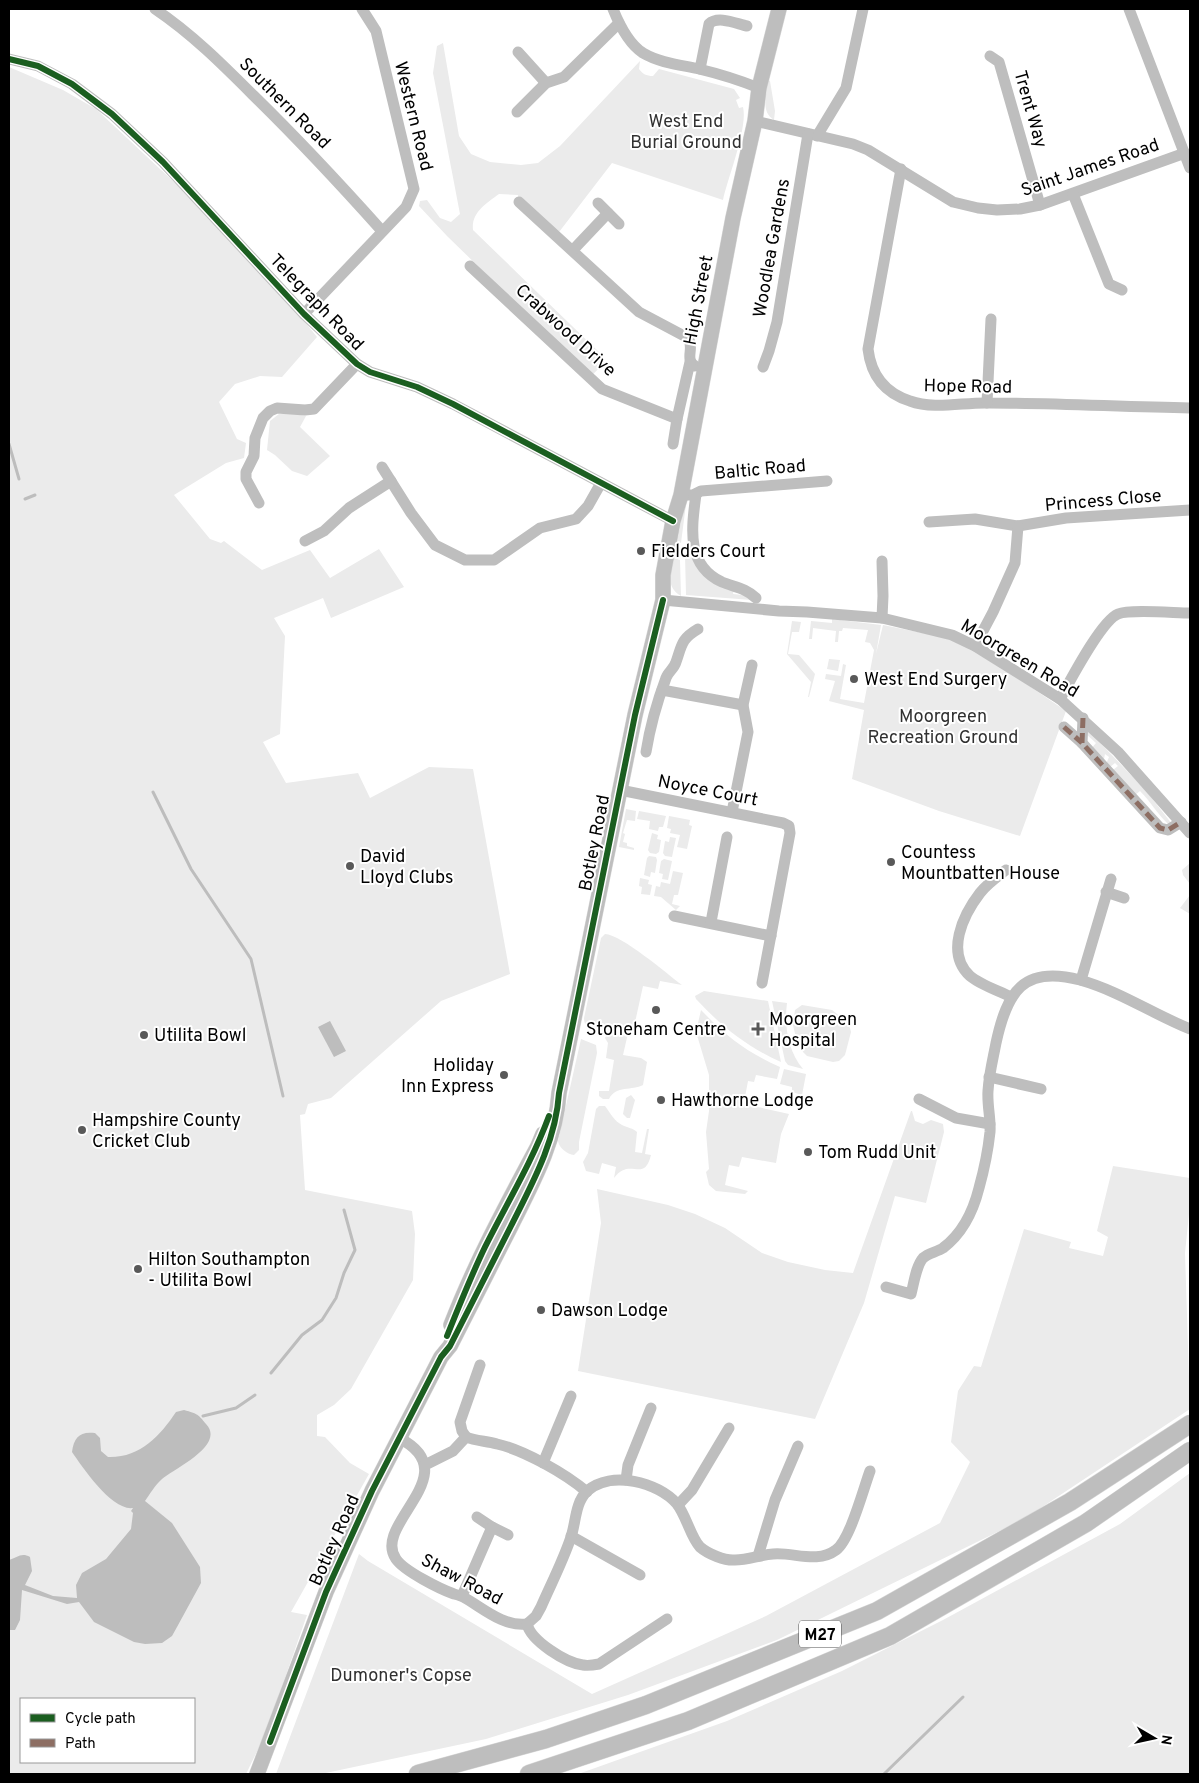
<svg xmlns="http://www.w3.org/2000/svg" width="1199" height="1783" font-family="Overpass,sans-serif">
<style>
.green{fill:#ebebeb;fill-rule:evenodd}
.water{fill:#bdbdbd}
.lines{fill:none;stroke-linecap:round;stroke-linejoin:round}
.stream{stroke:#bdbdbd;stroke-width:3}
.major-casing{stroke:#dbdbdb;stroke-width:16}
.highway-casing{stroke:#dbdbdb;stroke-width:19}
.minor{stroke:#bebebe;stroke-width:11}
.major{stroke:#bebebe;stroke-width:15}
.highway{stroke:#bebebe;stroke-width:18}
.quiet{stroke:#8d6e63;stroke-width:5;stroke-dasharray:10 5;stroke-linecap:butt}
.cycleway-casing{stroke:#fff;stroke-width:9}
.cycleway{stroke:#1b5e20;stroke-width:6}
.poi-dot{fill:#595959;stroke:#fff;stroke-width:2}
.labels{text-anchor:middle;stroke-width:4;stroke-linejoin:round;paint-order:stroke}
.shield{fill:#fff;stroke:#4c4c4c;stroke-width:1}
.shield-label{font-size:16px;font-weight:bold;fill:#000}
.street-label{font-size:18px;fill:#000;stroke:#fff}
.park-label{font-size:18px;fill:#313131;stroke:#fff}
.poi-label{font-size:18px;fill:#000;stroke:#fff;text-anchor:start}
</style>
<rect width="100%" height="100%" fill="#fff"/>
<g class="green">
<path d="M 443,43 L 459,136 L 471,154 L 490,162 L 521,165 L 538,163 L 560,146 L 640,61 L 639,69 C 643,74 646,76 653,76 L 659,69 L 734,89 L 740,98 L 736,100 L 739,108 L 743,107 C 748,128 728,177 723,200 L 612,163 L 556,236 L 519,202 L 518,195 L 499,194 C 487,203 471,212 473,230 L 602,355 C 602,366 599,369 591,376 L 447,236 L 419,206 L 420,201 L 427,200 L 440,218 L 451,222 L 460,214 L 433,73 L 437,46 Z"/>
<path d="M 9,67 L 63,90 L 96,109 L 175,183 L 301,317 L 317,337 L 282,377 L 260,376 L 235,384 L 219,402 L 237,439 L 246,443 L 244,458 L 226,463 L 174,495 L 210,539 L 221,543 L 224,541 L 262,570 L 310,550 L 330,578 L 379,549 L 404,587 L 331,618 L 323,598 L 274,618 L 285,636 L 280,734 L 263,742 L 286,783 L 358,773 L 370,798 L 429,767 L 473,769 L 510,974 L 441,1001 L 331,1098 L 308,1104 L 305,1114 L 300,1115 L 305,1190 L 412,1211 L 415,1234 L 413,1280 L 351,1389 L 334,1405 L 317,1415 L 317,1436 L 325,1437 L 350,1463 L 369,1474 L 291,1612 L 307,1615 L 265,1735 L 246,1774 L 9,1774 ZM 21,1699 L 194,1699 L 194,1762 L 21,1762 Z"/>
<path d="M 768,80 L 770,81 L 775,111 L 774,120 C 760,111 767,95 768,80 Z"/>
<polygon points="290,413 306,416 300,427 330,456 307,476 292,471 275,455 267,450 270,421 279,414"/>
<polygon points="686,504 681,543 677,543 683,509"/>
<polygon points="685,554 694,556 734,589 733,594 743,595 752,600 686,595"/>
<path d="M 673,558 L 680,560 L 681,596 C 666,587 670,574 673,558 Z"/>
<polygon points="832,619 881,625 876,654 883,625 952,639 1013,675 1066,711 1020,836 939,811 852,779 864,710 829,701 835,681 825,679 826,674 841,676 843,664 846,665 840,699 864,703 874,650 870,643 865,642 868,630 843,628 842,631 839,631 838,642 835,642 836,631 813,628 812,639 809,639 811,621 832,623"/>
<polygon points="792,621 801,622 799,632 792,632 788,654 799,655 815,674 809,697 808,697 811,682 787,654"/>
<polygon points="829,659 840,660 838,671 827,669"/>
<path d="M 1088,730 L 1147,792 L 1172,824 L 1169,825 C 1158,815 1151,802 1140,791 L 1135,795 L 1113,770 L 1118,766 L 1115,763 L 1110,767 L 1106,764 L 1109,757 L 1105,754 L 1104,759 L 1090,750 L 1096,743 L 1085,733 Z"/>
<polygon points="626,809 636,811 635,821 627,820 623,833 625,834 623,842 627,843 627,846 634,848 634,850 619,847"/>
<polygon points="639,811 666,816 663,827 659,827 658,831 649,829 650,821 637,819"/>
<polygon points="669,816 690,820 689,825 692,826 687,849 677,847 680,835 670,833 671,829 667,828"/>
<polygon points="652,833 658,835 657,839 661,840 659,852 656,854 650,853 648,850"/>
<polygon points="670,837 676,838 672,857 665,856 663,853 665,841 669,842"/>
<polygon points="649,856 656,857 657,860 655,873 651,872 650,877 644,875 647,858"/>
<polygon points="664,859 672,861 668,880 662,879 663,874 659,873 661,861"/>
<polygon points="1190,863 1190,884 1183,875 1182,870"/>
<polygon points="673,871 683,873 678,895 674,895 672,904 680,906 676,910 661,897 654,896 656,886 660,887 661,882 670,884"/>
<polygon points="640,878 649,880 648,884 652,885 650,895 641,894 642,887 639,886"/>
<polygon points="1190,895 1190,914 1180,908"/>
<path d="M 605,934 C 622,935 666,973 682,985 L 660,981 L 658,989 L 643,986 L 634,1027 L 629,1029 L 623,1055 L 641,1058 L 647,1062 L 643,1085 C 632,1091 616,1085 609,1099 L 603,1099 L 599,1096 L 599,1091 L 609,1091 L 614,1060 L 606,1058 L 608,1043 L 605,1038 L 609,1030 L 596,1023 L 594,1030 C 587,1028 584,1025 584,1018 L 601,938 Z"/>
<path d="M 704,991 L 768,1001 L 781,1062 C 747,1047 721,1026 696,999 L 695,996 Z"/>
<path d="M 772,1001 L 787,1003 C 784,1026 788,1051 803,1069 L 788,1065 L 785,1061 Z"/>
<polygon points="802,1005 832,1010 842,1018 850,1028 851,1032 845,1055 839,1061 833,1062 807,1056 803,1052 796,1038 793,1025 795,1010"/>
<path d="M 701,1010 C 726,1036 746,1052 780,1067 L 777,1079 L 756,1075 L 754,1082 L 748,1081 L 745,1097 L 759,1100 L 758,1107 L 789,1114 L 781,1134 L 776,1163 L 742,1157 L 739,1167 L 729,1165 L 725,1185 L 748,1191 L 745,1194 L 716,1191 L 709,1185 L 706,1172 L 709,1169 L 706,1132 L 709,1111 L 709,1075 L 696,1032 Z"/>
<path d="M 581,1039 L 596,1045 L 597,1053 L 579,1142 L 579,1150 L 574,1155 C 567,1154 559,1148 558,1141 Z"/>
<polygon points="784,1069 806,1074 802,1095 792,1092 792,1087 780,1084"/>
<polygon points="631,1095 635,1100 630,1118 627,1118 623,1114 626,1098"/>
<path d="M 599,1106 L 605,1106 C 611,1114 614,1121 622,1125 C 628,1128 633,1128 637,1132 L 635,1152 L 642,1153 L 647,1129 L 649,1129 L 645,1154 L 651,1155 C 644,1184 630,1156 614,1178 L 616,1167 L 602,1163 L 599,1174 L 586,1171 L 583,1162 L 588,1153 L 596,1109 Z"/>
<polygon points="911,1111 912,1111 915,1121 923,1124 931,1120 943,1124 944,1132 926,1203 895,1196 864,1303 815,1419 578,1371 601,1223 597,1189 668,1205 695,1214 725,1228 762,1253 788,1262 825,1270 853,1273"/>
<polygon points="1113,1166 1190,1178 1190,1204 1185,1253 1190,1409 1024,1519 777,1640 628,1695 486,1739 321,1774 276,1774 359,1554 368,1561 592,1694 766,1616 940,1523 970,1462 951,1442 958,1391 974,1366 981,1367 1024,1229 1071,1242 1069,1248 1103,1256 1108,1237 1097,1231"/>
<polygon points="1190,1473 1190,1774 581,1774 581,1773 727,1721 842,1671 943,1620 1120,1524"/>
</g>
<g class="water">
<polygon points="330,1021 346,1051 334,1057 318,1027"/>
<path d="M 184,1410 C 198,1414 198,1414 206,1424 C 226,1445 175,1468 162,1479 C 155,1485 150,1494 145,1501 L 172,1523 L 200,1567 L 201,1583 L 177,1627 L 172,1636 L 162,1643 L 145,1644 L 134,1642 L 94,1622 L 79,1602 L 67,1604 L 22,1590 L 20,1620 L 15,1630 L 9,1630 L 9,1560 C 17,1558 21,1552 30,1557 L 32,1571 L 25,1585 L 53,1596 L 77,1598 L 76,1585 L 82,1573 L 106,1559 L 131,1529 L 133,1513 L 131,1511 L 133,1508 C 112,1511 83,1468 72,1452 C 74,1437 80,1431 95,1433 L 100,1438 L 101,1451 L 108,1457 C 140,1458 160,1436 176,1412 Z"/>
</g>
<g class="lines">
<g class="stream">
<polyline points="9,444 19,479"/>
<polyline points="25,499 35,495"/>
<polyline points="153,792 191,869 251,959 283,1096"/>
<polyline points="271,1373 302,1335 322,1320 336,1298 344,1273 355,1250 344,1210"/>
<polyline points="203,1416 236,1408 255,1395"/>
<polyline points="884,1774 963,1697"/>
</g>
<defs>
<g id="major">
<path d="M 451,1325 C 475,1263 507,1204 538,1146 L 543,1134"/>
<path d="M 257,1774 L 326,1592 L 372,1491 L 441,1357 L 450,1346 C 470,1306 491,1266 511,1226 C 532,1184 556,1141 559,1093 L 635,715 L 663,600 L 663,575 L 673,521 L 681,495 L 733,218 L 755,121 L 759,88 L 779,9"/>
</g>
<g id="highway">
<polyline points="418,1774 546,1739 646,1705 877,1611 1070,1502 1190,1424"/>
<polyline points="529,1774 688,1721 890,1636 1086,1523 1190,1451"/>
</g>
</defs>
<use href="#major" class="major-casing"/>
<use href="#highway" class="highway-casing"/>
<g class="minor">
<path d="M 155,9 C 192,34 222,64 253,95 C 298,139 340,184 382,231"/>
<path d="M 613,9 C 619,24 629,44 643,53 C 660,63 681,65 699,69 C 720,74 739,80 759,88"/>
<polyline points="1129,9 1190,168"/>
<polyline points="518,52 546,83"/>
<polyline points="990,56 999,62 1040,205"/>
<polyline points="9,59 38,66 72,84 112,114 163,162 304,314 357,364 370,372 417,387 453,404 673,521"/>
<path d="M 700,69 L 709,24 C 718,15 737,24 747,26"/>
<polyline points="517,112 546,83 564,77 619,23"/>
<polyline points="755,121 853,144 868,150 953,202 978,208 997,210 1020,209 1040,205 1185,153"/>
<polyline points="817,136 846,88 863,9"/>
<path d="M 901,169 L 868,349 C 871,375 885,393 910,401 C 934,410 964,402 989,403 C 1056,403 1123,407 1190,408"/>
<polyline points="1073,194 1109,284 1122,290"/>
<path d="M 519,202 L 639,312 L 688,338 C 695,348 684,359 695,366"/>
<polyline points="598,203 619,224"/>
<polyline points="573,250 608,213"/>
<polyline points="470,266 602,389 677,419 690,362"/>
<polyline points="304,314 406,207 414,189 376,31 362,9"/>
<polyline points="763,367 769,351 777,322 808,134"/>
<polyline points="987,403 991,319"/>
<polyline points="673,444 677,419"/>
<polyline points="382,467 411,513 435,545 465,560 494,560 540,528 576,519 588,506 601,483"/>
<path d="M 696,494 C 692,526 685,565 722,582 C 734,587 746,588 756,598"/>
<polyline points="681,495 693,495 701,491 827,481"/>
<polyline points="259,503 246,479 246,472 254,456 255,438 263,418 270,411 277,408 305,410 314,409 357,364"/>
<polyline points="929,522 975,519 1018,526 1066,518 1190,510"/>
<polyline points="305,541 324,531 349,508 391,481"/>
<polyline points="663,600 779,611 807,612 882,618 952,635 975,646 1060,699 1118,752 1190,833"/>
<polyline points="882,618 883,596 882,561"/>
<polyline points="975,646 993,612 1015,563 1018,526"/>
<polyline points="662,690 743,705"/>
<path d="M 1060,699 C 1070,681 1101,621 1118,614 C 1130,609 1175,613 1190,613"/>
<polyline points="1083,718 1082,743 1160,828 1168,830 1181,822"/>
<polyline points="1064,727 1082,743"/>
<path d="M 646,752 C 650,727 657,702 666,678 C 668,672 674,669 676,662 C 682,645 681,639 698,629"/>
<polyline points="620,790 783,823 789,826 790,833 762,983"/>
<polyline points="732,812 748,732 743,705 752,665"/>
<path d="M 1006,870 C 997,877 987,884 980,893 C 963,915 945,953 970,976 C 979,984 999,991 1011,997"/>
<polyline points="1106,892 1124,898"/>
<polyline points="674,916 771,936"/>
<polyline points="711,922 727,837"/>
<polyline points="1081,980 1111,879"/>
<polyline points="989,1077 1041,1089"/>
<polyline points="919,1099 956,1118 990,1124"/>
<path d="M 886,1287 L 911,1294 C 914,1283 916,1266 923,1258 C 928,1253 937,1252 943,1248 C 963,1233 973,1212 979,1188 C 984,1170 988,1151 990,1132 C 991,1119 987,1105 988,1091 C 989,1074 993,1059 996,1043 C 1007,992 1023,965 1080,980 C 1119,991 1153,1014 1190,1029"/>
<path d="M 466,1437 C 476,1441 487,1441 497,1444 C 524,1450 566,1474 587,1492"/>
<polyline points="466,1437 462,1431 460,1422 480,1365"/>
<path d="M 399,1438 C 469,1474 371,1524 396,1559 C 404,1571 440,1589 454,1594 C 458,1595 462,1596 465,1598 C 484,1609 504,1627 527,1624"/>
<polyline points="543,1463 571,1396"/>
<polyline points="425,1465 453,1451 466,1437"/>
<polyline points="626,1480 628,1465 651,1408"/>
<polyline points="678,1505 692,1490 729,1428"/>
<polyline points="477,1517 492,1527"/>
<polyline points="571,1536 640,1575"/>
<polyline points="758,1556 775,1500 798,1446"/>
<polyline points="462,1596 492,1527 508,1535"/>
<path d="M 527,1624 L 536,1616 L 541,1607 C 551,1584 563,1561 571,1537 C 576,1522 575,1503 587,1491 C 611,1470 658,1482 677,1504 C 686,1515 691,1538 700,1547 C 708,1554 725,1561 735,1560 C 748,1560 760,1555 773,1554 C 794,1552 817,1564 836,1550 C 850,1540 863,1490 870,1471"/>
<path d="M 527,1624 C 531,1641 566,1663 583,1665 C 588,1666 594,1665 599,1664 L 667,1619"/>
</g>
<use href="#major" class="major"/>
<use href="#highway" class="highway"/>
<g class="quiet">
<polyline points="1083,718 1082,743 1160,828 1168,830 1181,822"/>
<polyline points="1064,727 1082,743"/>
</g>
<defs>
<g id="cycleway">
<polyline points="9,59 38,66 72,84 112,114 163,162 304,314 357,364 370,372 417,387 453,404 673,521"/>
<path d="M 447,1336 C 459,1306 471,1276 485,1247 C 507,1203 532,1162 549,1116"/>
<path d="M 270,1742 L 326,1592 L 372,1491 L 441,1357 L 450,1346 C 470,1306 491,1266 511,1226 C 532,1184 556,1141 559,1093 L 635,715 L 663,600"/>
</g>
</defs>
<use href="#cycleway" class="cycleway-casing"/>
<use href="#cycleway" class="cycleway"/>
</g>
<g class="poi-dot">
<circle cx="641" cy="551" r="5"/>
<circle cx="854" cy="679" r="5"/>
<circle cx="891" cy="862" r="5"/>
<circle cx="350" cy="866" r="5"/>
<circle cx="656" cy="1010" r="5"/>
<path d="M755.5 1021.5h5v5h5v5h-5v5h-5v-5h-5v-5h5z"/>
<circle cx="144" cy="1035" r="5"/>
<circle cx="504" cy="1075" r="5"/>
<circle cx="661" cy="1100" r="5"/>
<circle cx="82" cy="1130" r="5"/>
<circle cx="808" cy="1152" r="5"/>
<circle cx="138" cy="1269" r="5"/>
<circle cx="541" cy="1310" r="5"/>
</g>
<g class="labels">
<rect class="shield" x="799" y="1620.5" width="42" height="27" rx="4"/>
<g class="shield-label">
<text x="820" y="1640">M27</text>
</g>
<g class="street-label">
<text transform="translate(285 103) rotate(45)" y="6">Southern Road</text>
<text transform="translate(1031 109) rotate(74)" y="6">Trent Way</text>
<text transform="translate(414 116) rotate(76)" y="6">Western Road</text>
<text transform="translate(1090 167) rotate(-19)" y="6">Saint James Road</text>
<text transform="translate(771 248) rotate(-80)" y="6">Woodlea Gardens</text>
<text transform="translate(698 300) rotate(-79)" y="6">High Street</text>
<text transform="translate(317 302) rotate(46)" y="6">Telegraph Road</text>
<text transform="translate(566 330) rotate(42)" y="6">Crabwood Drive</text>
<text transform="translate(968 386) rotate(1)" y="6">Hope Road</text>
<text transform="translate(760 469) rotate(-5)" y="6">Baltic Road</text>
<text transform="translate(1103 500) rotate(-5)" y="6">Princess Close</text>
<text transform="translate(1020 658) rotate(31)" y="6">Moorgreen Road</text>
<text transform="translate(708 790) rotate(11)" y="6">Noyce Court</text>
<text transform="translate(594 843) rotate(-79)" y="6">Botley Road</text>
<text transform="translate(334 1540) rotate(-66)" y="6">Botley Road</text>
<text transform="translate(462 1579) rotate(28)" y="6">Shaw Road</text>
</g>
<g class="park-label">
<text x="686" y="127">West End<tspan x="686" dy="21">Burial Ground</tspan></text>
<text x="943" y="722">Moorgreen<tspan x="943" dy="21">Recreation Ground</tspan></text>
<text x="401" y="1681">Dumoner's Copse</text>
</g>
<g class="poi-label">
<text x="651" y="557">Fielders Court</text>
<text x="864" y="685">West End Surgery</text>
<text x="901" y="858">Countess<tspan x="901" dy="21">Mountbatten House</tspan></text>
<text x="360" y="862">David<tspan x="360" dy="21">Lloyd Clubs</tspan></text>
<text x="769" y="1025">Moorgreen<tspan x="769" dy="21">Hospital</tspan></text>
<text x="656" y="1035" text-anchor="middle">Stoneham Centre</text>
<text x="154" y="1041">Utilita Bowl</text>
<text x="494" y="1071" text-anchor="end">Holiday<tspan x="494" dy="21">Inn Express</tspan></text>
<text x="671" y="1106">Hawthorne Lodge</text>
<text x="92" y="1126">Hampshire County<tspan x="92" dy="21">Cricket Club</tspan></text>
<text x="818" y="1158">Tom Rudd Unit</text>
<text x="148" y="1265">Hilton Southampton<tspan x="148" dy="21">- Utilita Bowl</tspan></text>
<text x="551" y="1316">Dawson Lodge</text>
</g>
</g>
<rect width="1199" height="1783" fill="none" stroke="#000000" stroke-width="20"/>
<rect x="20" y="1698" width="175" height="65" fill="#ffffff" stroke="#999999"/>
<rect x="30" y="1714" width="25" height="8" fill="#1b5e20" stroke="#999999"/>
<text x="65" y="1723" font-size="15" fill="#000000">Cycle path</text>
<rect x="30" y="1739" width="25" height="8" fill="#8d6e63" stroke="#999999"/>
<text x="65" y="1748" font-size="15" fill="#000000">Path</text>
<g transform="translate(1154 1738) rotate(99)" stroke="#ffffff" stroke-width="4" paint-order="stroke">
<path d="M0-4L9 19L0 12L-9 19Z" fill="#000000"/>
<text y="-8" font-size="14" font-weight="bold" text-anchor="middle" fill="#000000">N</text>
</g>
</svg>
